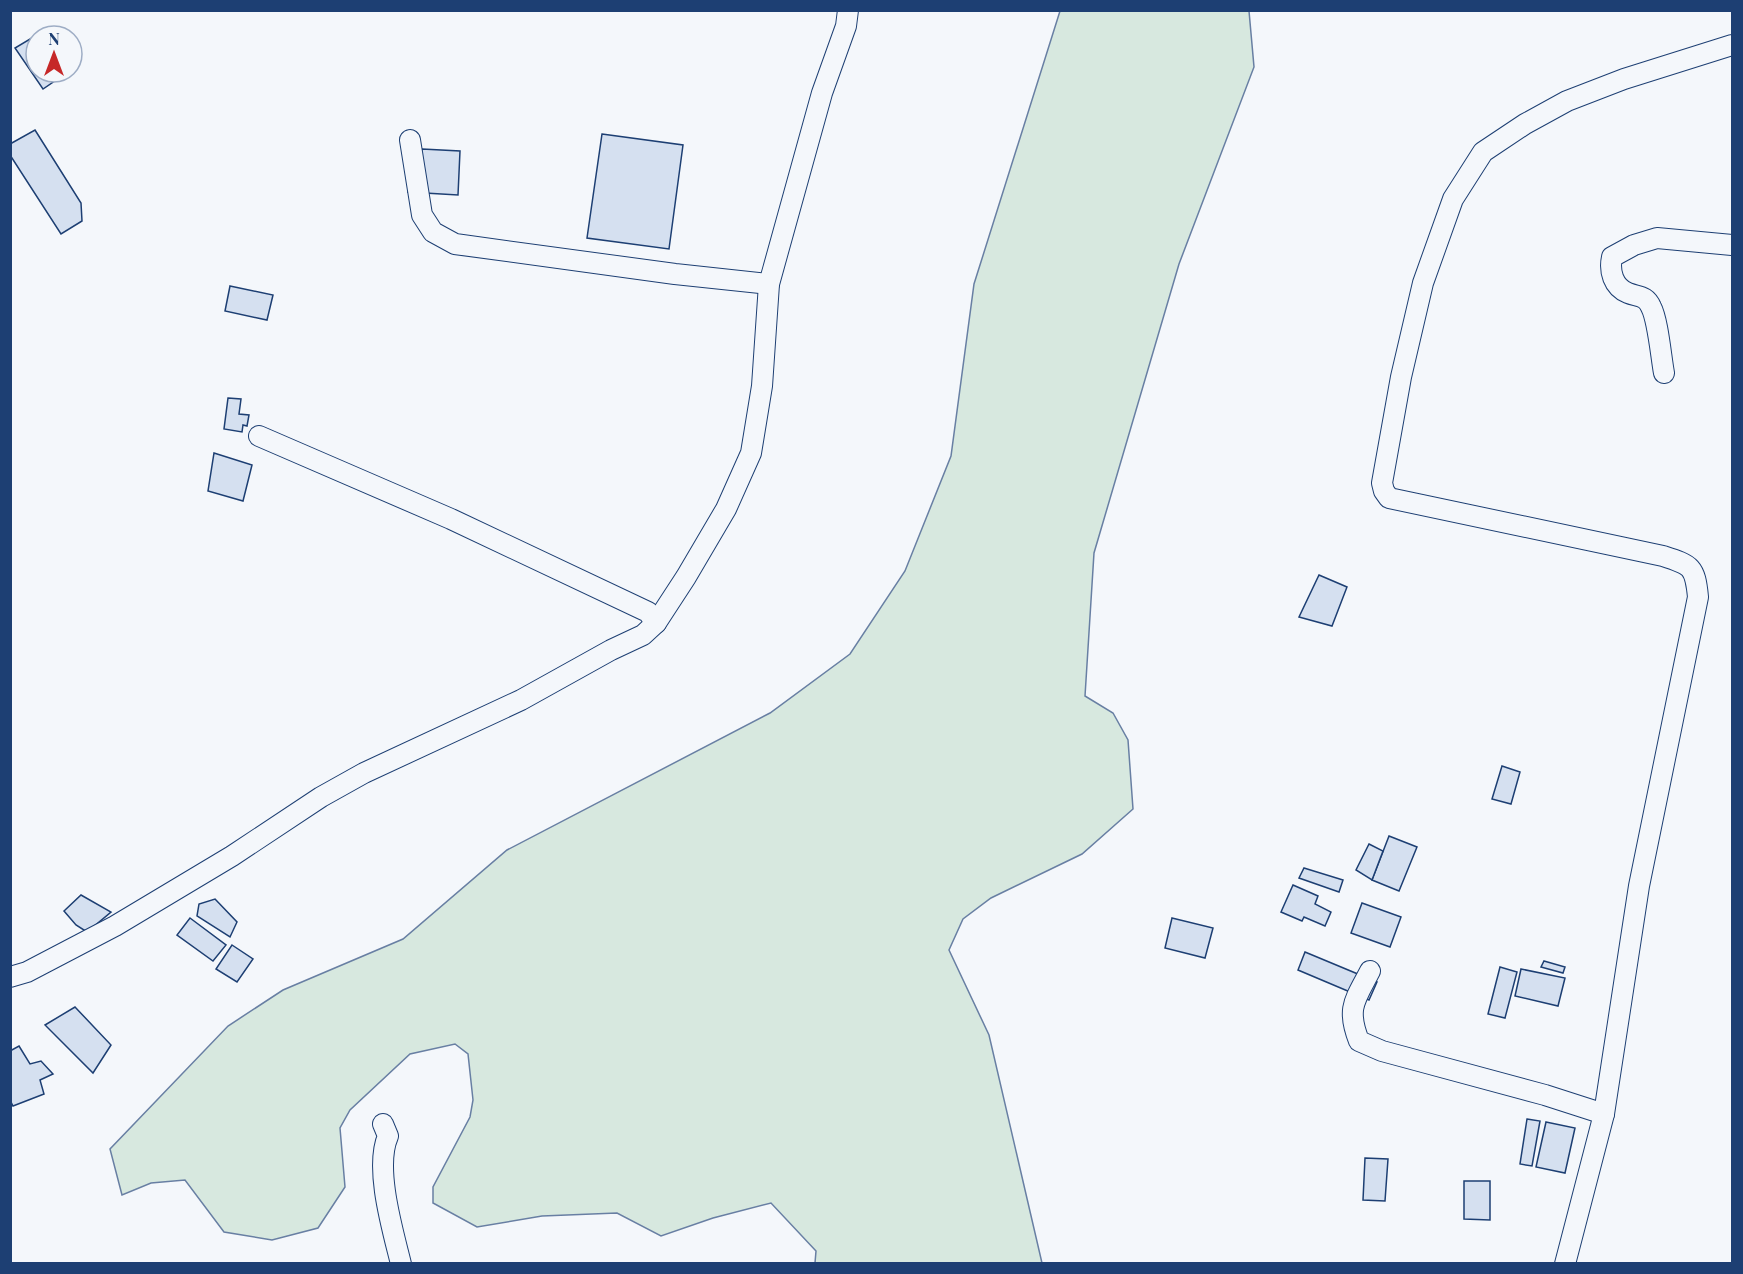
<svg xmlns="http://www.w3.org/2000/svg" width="1743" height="1274" font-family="'Playfair Display',serif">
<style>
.green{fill:#d7e8df;stroke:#687fa3;stroke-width:1.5}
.building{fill:#d5e0f0;stroke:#1d3f73;stroke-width:1.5}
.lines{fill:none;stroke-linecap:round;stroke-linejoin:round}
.minor-casing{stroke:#1d3f73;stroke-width:22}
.minor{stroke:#f4f7fb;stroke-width:20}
</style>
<rect width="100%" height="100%" fill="#f4f7fb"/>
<polygon class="green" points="1060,11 1249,11 1254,67 1179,264 1094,553 1085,696 1113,713 1128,740 1133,809 1082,854 991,898 963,919 949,950 989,1035 1042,1263 815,1263 816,1251 771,1203 713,1218 661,1236 617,1213 542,1216 477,1227 433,1203 433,1187 470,1117 473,1100 468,1054 455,1044 410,1054 350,1110 340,1128 345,1187 318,1228 272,1240 224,1232 185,1180 151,1183 122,1195 110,1149 228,1026 283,990 403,939 507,850 770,713 850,654 905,571 951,456 974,284"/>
<g class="building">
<polygon points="35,36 36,72 59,72 62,76 43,89 15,48"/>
<polygon points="35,130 81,203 82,221 61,234 10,155 10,144"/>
<polygon points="602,134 683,145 669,249 587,238"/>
<polygon points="422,149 460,151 458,195 408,192"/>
<polygon points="230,286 273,295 267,320 225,311"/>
<polygon points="228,398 241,399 239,414 249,415 247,426 243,425 242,432 224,429"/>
<polygon points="214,453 252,465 243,501 208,491"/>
<polygon points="1319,575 1347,587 1332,626 1299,617"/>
<polygon points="1502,766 1520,772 1511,804 1492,799"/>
<polygon points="1389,836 1417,847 1399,891 1372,880"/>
<polygon points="1369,844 1383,851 1372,880 1356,870"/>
<polygon points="1304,868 1343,880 1339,892 1299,878"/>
<polygon points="1293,885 1318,896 1315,904 1331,912 1325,926 1304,917 1302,921 1281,912"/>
<polygon points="81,895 111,912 87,932 76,925 64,911"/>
<polygon points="215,899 237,922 230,937 197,916 199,904"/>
<polygon points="1362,903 1401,917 1390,947 1351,933"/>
<polygon points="190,918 226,945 213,961 177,935"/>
<polygon points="1172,918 1213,928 1205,958 1165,948"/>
<polygon points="232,945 253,959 237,982 216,969"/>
<polygon points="1305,952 1377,982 1369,1000 1298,970"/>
<polygon points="1544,961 1565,967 1563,973 1541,967"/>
<polygon points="1500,967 1517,972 1505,1018 1488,1014"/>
<polygon points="1521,969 1565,978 1558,1006 1515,996"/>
<polygon points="75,1007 111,1045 93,1073 45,1025"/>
<polygon points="19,1046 30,1064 41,1061 53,1074 40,1080 44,1094 13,1106 10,1100 10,1051"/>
<polygon points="1527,1119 1540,1121 1532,1166 1520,1164"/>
<polygon points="1546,1122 1575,1128 1565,1173 1536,1167"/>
<polygon points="1365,1158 1388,1159 1385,1201 1363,1200"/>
<polygon points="1464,1181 1490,1181 1490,1220 1464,1219"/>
</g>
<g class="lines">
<defs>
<g id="minor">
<polyline points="410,140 422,215 433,232 455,244 675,274 769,284"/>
<path d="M 1664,373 C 1661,357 1658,320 1651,307 C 1646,295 1638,297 1628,293 C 1613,287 1609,271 1612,257 L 1634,245 L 1657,238 L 1732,245"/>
<polyline points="259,436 451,519 648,612 656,623"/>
<path d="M 1370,971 C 1355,1000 1346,1008 1359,1041 L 1382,1051 L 1545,1095 L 1604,1114"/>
<polyline points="10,977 27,972 115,926 232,856 321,797 364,773 521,700 611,650 643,635 656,623 686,577 726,509 751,453 762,386 769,284 822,93 846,26 848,10"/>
<path d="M 383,1124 L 388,1136 C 374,1168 393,1231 401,1264"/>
<path d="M 1565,1264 L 1604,1114 L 1639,886 L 1698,597 C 1695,566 1691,565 1663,556 L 1389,498 L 1384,491 L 1382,483 L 1401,377 L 1423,283 L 1453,199 L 1483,152 L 1525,124 L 1567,101 L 1624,79 L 1732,45"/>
</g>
</defs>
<use href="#minor" class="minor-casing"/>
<use href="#minor" class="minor"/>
</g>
<rect width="1743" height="1274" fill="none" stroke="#1d3f73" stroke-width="24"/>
<g transform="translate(54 54)"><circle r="28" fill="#f4f7fb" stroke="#9eadc5" stroke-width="1.5"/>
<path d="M0-4.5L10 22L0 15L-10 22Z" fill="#c62828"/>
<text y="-9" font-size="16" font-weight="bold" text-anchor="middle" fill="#1d3f73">N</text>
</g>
</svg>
